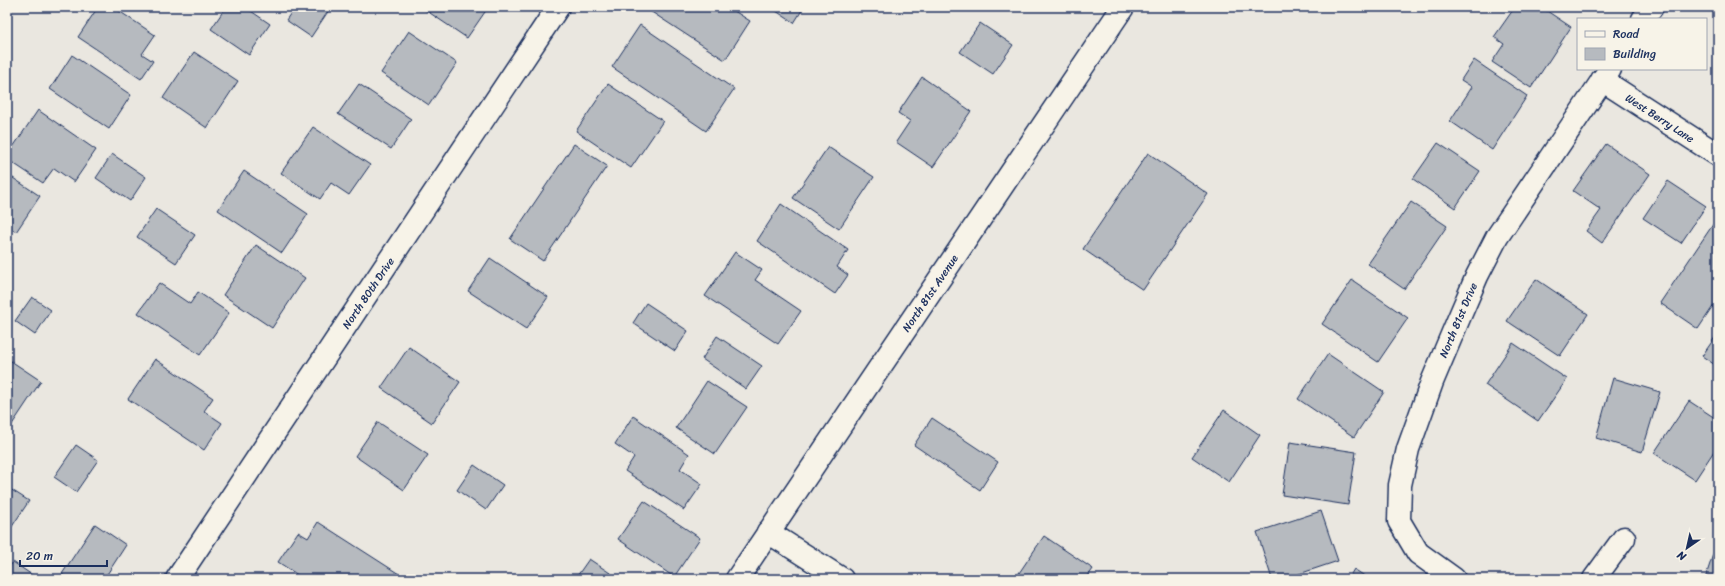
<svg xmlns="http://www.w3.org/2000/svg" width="1725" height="586" font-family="Sriracha,sans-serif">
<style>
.building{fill:#b6babf;stroke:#1b2f5e}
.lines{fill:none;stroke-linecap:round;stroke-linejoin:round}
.street-casing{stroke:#1b2f5e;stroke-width:25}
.street{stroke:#f7f3e8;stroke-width:22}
.labels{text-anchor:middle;stroke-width:3.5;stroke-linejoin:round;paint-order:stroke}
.street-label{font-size:11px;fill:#1b2f5e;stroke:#f7f3e8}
</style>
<rect width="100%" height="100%" fill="#eae7e0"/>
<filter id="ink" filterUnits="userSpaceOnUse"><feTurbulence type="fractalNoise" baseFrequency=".025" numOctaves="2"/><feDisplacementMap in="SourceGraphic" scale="8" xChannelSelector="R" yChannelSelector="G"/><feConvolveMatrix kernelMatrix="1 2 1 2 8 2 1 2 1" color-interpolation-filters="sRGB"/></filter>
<g filter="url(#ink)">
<g class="building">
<polygon points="98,7 113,7 155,35 142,54 153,61 141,79 78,37"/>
<polygon points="226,7 245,7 270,24 249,55 211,29"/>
<polygon points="295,7 331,7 311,37 286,20"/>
<polygon points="421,7 485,7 487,9 467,38"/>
<polygon points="653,7 728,7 750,21 725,60 650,11"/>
<polygon points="770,7 804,7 794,23"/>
<polygon points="1515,7 1541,7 1571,27 1531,88 1492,62 1504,44 1494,37"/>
<polygon points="980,23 1013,45 993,74 960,52"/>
<polygon points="640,25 734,89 706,131 612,67"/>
<polygon points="409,31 457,63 429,105 381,73"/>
<polygon points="194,52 238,81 207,128 163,98"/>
<polygon points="72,55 131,95 109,129 50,89"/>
<polygon points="1474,60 1527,96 1492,150 1450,121 1472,87 1461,80"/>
<polygon points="922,77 971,111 933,167 896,142 910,121 898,113"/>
<polygon points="359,84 411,119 391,149 338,114"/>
<polygon points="608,84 663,121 631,168 576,131"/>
<polygon points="38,110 96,150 74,182 54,168 43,183 7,159 7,156"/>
<polygon points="313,127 370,165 349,195 331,183 320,199 281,173"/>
<polygon points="1438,143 1480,171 1455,208 1413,179"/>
<polygon points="574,144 607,166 543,261 510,239"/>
<polygon points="1606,144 1650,174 1602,243 1586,231 1601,210 1573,191"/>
<polygon points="828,147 874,177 839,229 793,198"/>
<polygon points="1148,153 1208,194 1143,290 1083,249"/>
<polygon points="112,154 146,177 130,201 96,178"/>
<polygon points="244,171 308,214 282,253 218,210"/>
<polygon points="7,174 40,196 16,232 7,226"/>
<polygon points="1668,181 1706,206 1681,243 1643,218"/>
<polygon points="1411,202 1447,226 1404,289 1368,264"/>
<polygon points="781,204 848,250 837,267 848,275 835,294 757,241"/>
<polygon points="156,209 195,235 176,263 137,237"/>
<polygon points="1716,220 1718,222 1718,299 1698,329 1660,303"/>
<polygon points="256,245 305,278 272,328 223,295"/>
<polygon points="735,252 762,270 755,280 801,311 778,344 705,296"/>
<polygon points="490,258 548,297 526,329 468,291"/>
<polygon points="1536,279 1588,314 1560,356 1507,321"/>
<polygon points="1352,280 1408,318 1378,362 1322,324"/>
<polygon points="159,283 190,304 198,292 229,313 200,355 138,313"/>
<polygon points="32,297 51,310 35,335 15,321"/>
<polygon points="646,303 688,331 675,351 633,323"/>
<polygon points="717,336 762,366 746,389 702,359"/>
<polygon points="1716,336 1718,337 1718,367 1702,356"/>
<polygon points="1513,343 1567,379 1538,421 1485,385"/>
<polygon points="409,347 460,382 432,423 381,388"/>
<polygon points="1328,354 1384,392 1354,437 1298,399"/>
<polygon points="8,359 41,381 7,432 7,360"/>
<polygon points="155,359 213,398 204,411 222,423 204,450 128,399"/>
<polygon points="1613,378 1660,392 1642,452 1596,438"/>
<polygon points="707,381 747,407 715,454 676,428"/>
<polygon points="1689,401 1718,420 1718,445 1695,480 1654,453"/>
<polygon points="1224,410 1260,435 1229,482 1192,457"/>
<polygon points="633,416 689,454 680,469 702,484 684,510 625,471 634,457 615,444"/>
<polygon points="932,418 998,462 980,490 914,445"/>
<polygon points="378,422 428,455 404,490 355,456"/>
<polygon points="1290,442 1356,452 1348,505 1282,495"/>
<polygon points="76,445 98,460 76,492 54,477"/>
<polygon points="474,465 503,485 486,510 457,490"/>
<polygon points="7,487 29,501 7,534"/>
<polygon points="644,501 700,538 674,577 618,539"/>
<polygon points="1321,511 1338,561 1284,579 1272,579 1257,532"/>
<polygon points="318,522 399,574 395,579 304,579 278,562 298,532 308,538"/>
<polygon points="95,524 126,545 104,579 69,579 62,574"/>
<polygon points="1044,536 1093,569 1086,579 1015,579"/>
<polygon points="1718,539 1718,579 1705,579"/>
<polygon points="589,559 619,579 575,579"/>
<polygon points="13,562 38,579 7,579 7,570"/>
<polygon points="1354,569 1369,579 1348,579"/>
</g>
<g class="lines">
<defs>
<g id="street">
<polyline points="1643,19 1652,7"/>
<polyline points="1602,80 1718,155"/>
<polyline points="768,532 842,579"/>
<polyline points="177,579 558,7"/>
<polyline points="737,579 1123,7"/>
<polyline points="1454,579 1418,553 1399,521 1400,485 1408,449 1432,382 1459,318 1477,276 1497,237 1610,69"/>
<polyline points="1594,579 1624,538"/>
</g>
</defs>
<use href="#street" class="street-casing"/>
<use href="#street" class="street"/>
</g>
</g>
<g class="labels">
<g class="street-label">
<text transform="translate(1660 118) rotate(33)" y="4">West Berry Lane</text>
<text transform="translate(368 293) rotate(-56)" y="4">North 80th Drive</text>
<text transform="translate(930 293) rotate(-56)" y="4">North 81st Avenue</text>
<text transform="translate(1458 320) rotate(-67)" y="4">North 81st Drive</text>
</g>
</g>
<rect width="1725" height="586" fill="none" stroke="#f7f3e8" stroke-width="24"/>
<rect x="12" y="12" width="1701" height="562" fill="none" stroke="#1b2f5e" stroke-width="1.5" filter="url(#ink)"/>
<rect x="1577" y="18" width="130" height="52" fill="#f7f3e8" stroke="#9fa5b1"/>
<rect x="1585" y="31" width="20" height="6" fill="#f7f3e8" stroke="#9fa5b1"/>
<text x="1613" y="38" font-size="12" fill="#1b2f5e">Road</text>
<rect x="1585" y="48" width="20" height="12" fill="#b6babf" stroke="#9fa5b1"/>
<text x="1613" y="58" font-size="12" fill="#1b2f5e">Building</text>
<g transform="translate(1687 548) rotate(214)" stroke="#f7f3e8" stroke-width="3" paint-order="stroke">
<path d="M0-3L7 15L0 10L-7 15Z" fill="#1b2f5e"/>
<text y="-6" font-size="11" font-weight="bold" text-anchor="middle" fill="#1b2f5e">N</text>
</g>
<path d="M20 560v6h87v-6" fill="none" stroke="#1b2f5e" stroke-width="2"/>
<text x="26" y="560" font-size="12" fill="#1b2f5e" stroke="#f7f3e8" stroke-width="3" paint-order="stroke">20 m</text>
</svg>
